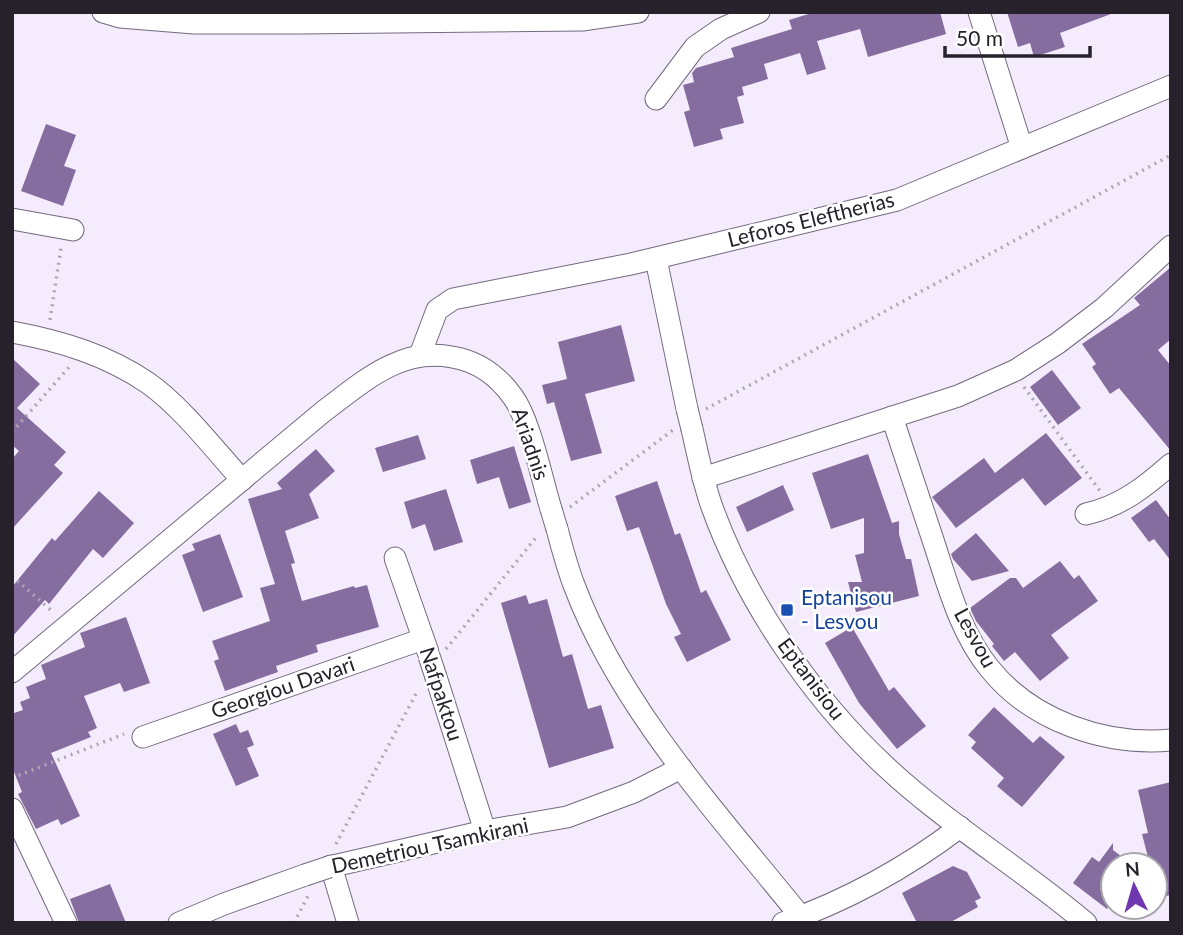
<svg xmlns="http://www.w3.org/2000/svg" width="1183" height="935" font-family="Lato,sans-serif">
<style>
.building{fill:#866d9f}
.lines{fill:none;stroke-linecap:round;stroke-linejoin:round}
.minor-casing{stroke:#74697f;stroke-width:23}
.path{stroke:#ada6b4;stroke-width:3.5;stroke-dasharray:2 5;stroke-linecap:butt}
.minor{stroke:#fff;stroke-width:21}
.minor-bridge-casing{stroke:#74697f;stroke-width:23;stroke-linecap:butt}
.minor-bridge{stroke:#fff;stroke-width:21}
.transit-dot{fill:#1a4fb4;stroke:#fff;stroke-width:2.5}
.labels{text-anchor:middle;stroke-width:5;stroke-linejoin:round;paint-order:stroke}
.street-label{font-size:21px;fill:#26212b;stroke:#fff}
.transit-label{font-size:21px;fill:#164399;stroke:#fff;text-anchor:start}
</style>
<rect width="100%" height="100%" fill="#f4ecfc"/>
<g class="building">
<polygon points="815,12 940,12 946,34 868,57 860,29 817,41 826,69 807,75 800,53 764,64 768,79 742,87 744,95 737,97 744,123 720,129 723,139 694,147 684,112 690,110 683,85 694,82 692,73 696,68 734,57 731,48 792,29 789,20"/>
<polygon points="1007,12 1111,12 1111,14 1060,33 1065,47 1034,57 1030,43 1018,47"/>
<polygon points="46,124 76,135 64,166 76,170 63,206 21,191"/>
<polygon points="1171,267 1171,339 1158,350 1171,366 1171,451 1119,388 1110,394 1092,367 1096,364 1082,344 1140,305 1134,298"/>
<polygon points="621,325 635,381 585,394 602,453 571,461 554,402 547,404 542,385 567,379 558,342"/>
<polygon points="12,358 40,384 17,408 66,452 54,465 63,473 12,529 12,459 19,451 12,445"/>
<polygon points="1052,370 1081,408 1058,425 1030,387"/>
<polygon points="1046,433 1082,478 1045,506 1023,478 956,528 932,497 984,458 995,473"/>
<polygon points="418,435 426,459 383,472 375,448"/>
<polygon points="514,446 531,502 509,509 499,477 477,484 470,460"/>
<polygon points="316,449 335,471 309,494 319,518 285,531 295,563 291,564 302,601 354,586 355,588 367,585 379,627 316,645 318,652 276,666 278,672 225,691 214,661 219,659 212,641 270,621 260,588 275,584 248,499 282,489 277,483"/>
<polygon points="868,454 892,523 899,521 899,534 906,559 911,559 919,596 856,612 848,582 862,582 855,555 864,553 864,518 831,529 812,473"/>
<polygon points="657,481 675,535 680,533 701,593 706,590 731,640 687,662 674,637 681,634 666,604 639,527 627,531 615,496"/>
<polygon points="783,485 794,510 747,532 736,507"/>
<polygon points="446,489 463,542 434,551 425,524 412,529 404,502"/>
<polygon points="99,491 134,523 103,558 93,549 49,604 45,600 12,637 12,587 52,538 55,541"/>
<polygon points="1156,500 1171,520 1171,561 1154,539 1149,542 1131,518"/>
<polygon points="976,533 1009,571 972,581 953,559 951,554"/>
<polygon points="220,534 243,597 203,612 182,555 195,550 192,544"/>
<polygon points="1060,561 1074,579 1079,575 1098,601 1051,635 1069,658 1040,681 1015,652 1004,661 992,646 994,644 976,621 970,608 1010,578 1016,578 1023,588"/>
<polygon points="526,595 529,604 547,599 563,657 572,654 588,709 601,705 614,748 549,768 501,603"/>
<polygon points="126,617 150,683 124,692 120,683 84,696 97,728 88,732 91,737 51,753 80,816 61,825 58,819 36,829 18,794 22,792 12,767 12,720 14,713 23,710 20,702 30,698 26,687 46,679 41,665 85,647 80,633"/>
<polygon points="852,627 889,691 894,687 926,726 897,749 859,703 825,643"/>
<polygon points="994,707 1033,743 1040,736 1065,757 1022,807 997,786 1004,778 971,748 976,742 968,735"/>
<polygon points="236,724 240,733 248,730 254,745 247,748 259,776 236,786 213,734"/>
<polygon points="1171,782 1171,895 1166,896 1157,865 1150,865 1142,834 1148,833 1138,790"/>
<polygon points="1113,843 1113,850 1133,865 1113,865 1113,901 1107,909 1073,883 1092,857 1099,862"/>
<polygon points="953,866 967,872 981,898 975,901 978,907 949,923 917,923 902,893"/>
<polygon points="110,884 126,923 79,923 70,899"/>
</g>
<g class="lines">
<defs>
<g id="minor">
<polyline points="103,12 120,17 194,23 300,23 582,20 638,12"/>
<polyline points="979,12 1022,148"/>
<polyline points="656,99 695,47 721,29 759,12"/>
<polyline points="12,219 73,230"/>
<polyline points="656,259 687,409"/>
<path d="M 12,332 C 61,341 107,355 148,383 C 182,407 214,449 242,480"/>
<polyline points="420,355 437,310 453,299 631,264 897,200 1171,86"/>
<path d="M 892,417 C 906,459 920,501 934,543 C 948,586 961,634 990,669 C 1032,721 1105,746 1171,740"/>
<path d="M 692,429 C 698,455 703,482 712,507 C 746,601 811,697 885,766 C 947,824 1021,868 1086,923"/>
<polyline points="703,478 958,396 1016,370 1058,343 1104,308 1171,246"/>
<path d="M 1086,514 C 1121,506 1145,487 1171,464"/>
<path d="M 557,529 C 562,547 567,567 574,585 C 620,708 719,815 801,917"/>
<polyline points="395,558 428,652"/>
<path d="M 12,672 L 324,411 C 363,382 400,347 452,357 C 477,361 498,376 513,397 C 530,420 542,480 551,509"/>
<polyline points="436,677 485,831"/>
<polyline points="143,737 423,639"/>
<polyline points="12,809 66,923"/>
<polyline points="331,866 348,923"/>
<polyline points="329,867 485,831 567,817 634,792 681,768"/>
<polyline points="179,923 224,904 305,875"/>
<path d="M 783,923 C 848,900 906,868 960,827"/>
</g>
</defs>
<use href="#minor" class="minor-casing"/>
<g class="path">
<polyline points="50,320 61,248"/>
<polyline points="1024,387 1100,491"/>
<polyline points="706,409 1171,155"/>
<polyline points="12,432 71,365"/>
<polyline points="570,507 673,430"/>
<polyline points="12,576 53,612"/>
<polyline points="446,649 538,535"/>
<polyline points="12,778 124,734"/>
<polyline points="336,844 418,690"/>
<polyline points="294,923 309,894"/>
</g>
<use href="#minor" class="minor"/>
<defs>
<g id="minor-bridge">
<polyline points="687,409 692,429"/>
<polyline points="551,509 557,529"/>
<polyline points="429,656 436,677"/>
<polyline points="305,875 329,867"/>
</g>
</defs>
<use href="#minor-bridge" class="minor-bridge-casing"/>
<use href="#minor-bridge" class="minor-bridge"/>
</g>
<rect class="transit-dot" x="780" y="603" width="14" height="14" rx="3.5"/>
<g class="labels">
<g class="street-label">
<text transform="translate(811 220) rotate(-14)" y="7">Leforos Eleftherias</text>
<text transform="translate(530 444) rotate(71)" y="7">Ariadnis</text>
<text transform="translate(975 638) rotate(61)" y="7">Lesvou</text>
<text transform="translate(811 679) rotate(53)" y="7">Eptanisiou</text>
<text transform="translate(283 688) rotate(-19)" y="7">Georgiou Davari</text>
<text transform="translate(441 694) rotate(72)" y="7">Nafpaktou</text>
<text transform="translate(430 846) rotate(-12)" y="7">Demetriou Tsamkirani</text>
</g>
<g class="transit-label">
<text x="801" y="605">Eptanisou<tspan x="801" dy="24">- Lesvou</tspan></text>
</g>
</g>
<rect width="1183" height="935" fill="none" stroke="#26212b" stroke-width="28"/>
<g transform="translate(1134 886) rotate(355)"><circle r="33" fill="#ffffff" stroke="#a8a6aa" stroke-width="2"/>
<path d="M0-5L12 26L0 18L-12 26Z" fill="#7038ae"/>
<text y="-10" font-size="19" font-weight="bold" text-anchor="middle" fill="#26212b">N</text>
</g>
<path d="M945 46v10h145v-10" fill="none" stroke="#26212b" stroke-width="3.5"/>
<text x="956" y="46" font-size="21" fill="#26212b" stroke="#ffffff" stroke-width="5" paint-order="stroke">50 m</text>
</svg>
